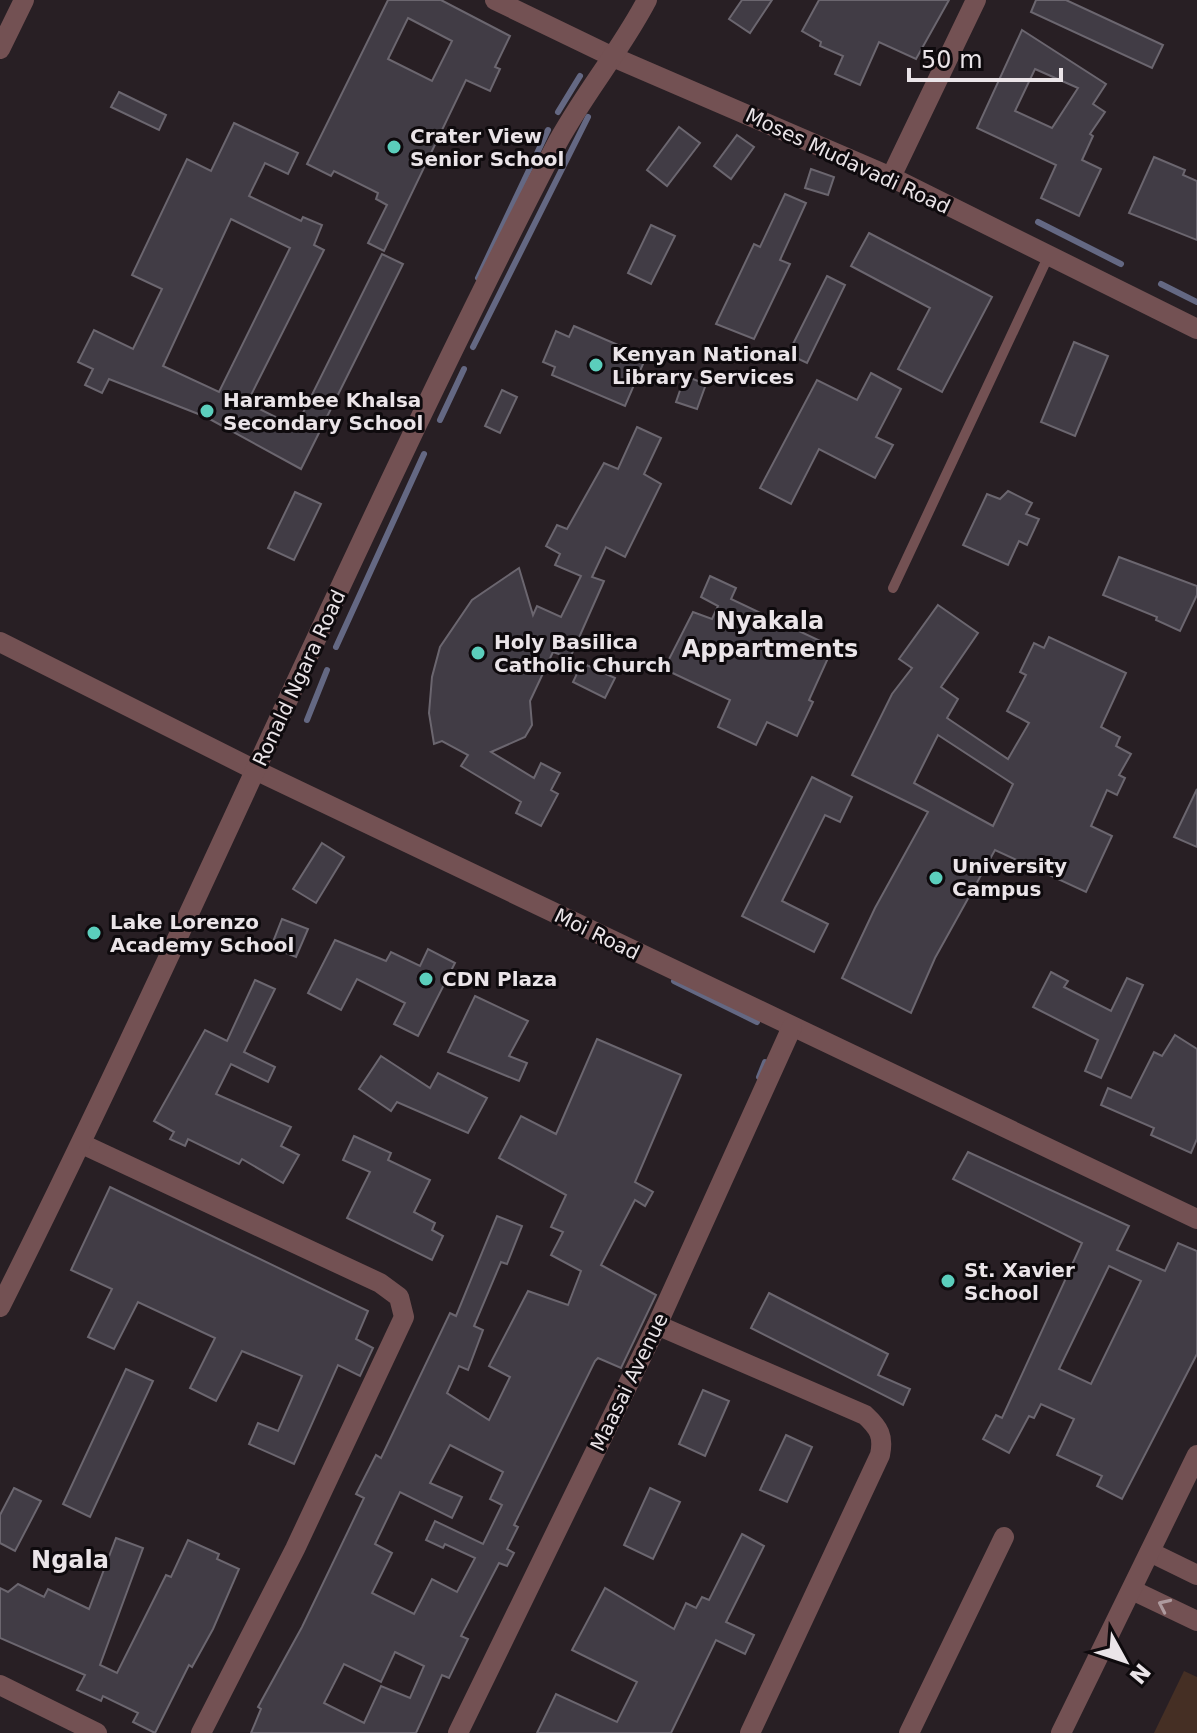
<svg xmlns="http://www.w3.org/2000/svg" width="1197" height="1733" font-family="'DejaVu Sans',sans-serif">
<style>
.green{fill:#452f24}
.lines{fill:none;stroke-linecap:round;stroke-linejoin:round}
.stream{stroke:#646883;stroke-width:6}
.building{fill:#413c45;stroke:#6b666f;stroke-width:2;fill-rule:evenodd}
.lane{stroke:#735153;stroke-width:10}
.street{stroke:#735153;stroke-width:20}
.oneway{stroke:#ae9a9e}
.poi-dot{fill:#5bcebc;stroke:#0e0a0d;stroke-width:3}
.labels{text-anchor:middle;stroke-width:6;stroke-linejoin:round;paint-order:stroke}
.poi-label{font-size:20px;font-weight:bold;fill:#eae4e8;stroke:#0e0a0d;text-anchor:start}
.street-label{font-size:20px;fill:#eae4e8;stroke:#0e0a0d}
.quarter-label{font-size:24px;font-weight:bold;fill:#eae4e8;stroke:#0e0a0d}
</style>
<rect width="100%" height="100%" fill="#281f24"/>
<polygon class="green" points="1184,1671 1197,1677 1197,1733 1154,1733"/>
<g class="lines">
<g class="stream">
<polyline points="558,112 580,76"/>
<polyline points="1038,222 1121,264"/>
<polyline points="478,278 548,130"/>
<polyline points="1161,284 1197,302"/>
<polyline points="473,347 588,117"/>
<polyline points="440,420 464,369"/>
<polyline points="336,647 424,454"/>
<polyline points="307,720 327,670"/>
<polyline points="674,981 757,1022"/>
<polyline points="759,1077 765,1062"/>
</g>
</g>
<g class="building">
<path d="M 388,0 L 441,0 L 510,36 L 495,67 L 500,69 L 490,91 L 466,80 L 384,251 L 368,243 L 387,205 L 376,199 L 378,193 L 334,171 L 331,176 L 307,164 ZM 408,18 L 452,41 L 432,81 L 388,59 Z"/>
<polygon points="742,0 772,0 750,33 729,19"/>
<polygon points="819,0 949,0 916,59 879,42 860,85 835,74 843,56 820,46 821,42 802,31"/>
<polygon points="1036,0 1066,0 1163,45 1152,68 1031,12"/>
<path d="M 1022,30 L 1106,84 L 1093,104 L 1105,112 L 1090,134 L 1093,136 L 1082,160 L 1101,169 L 1079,216 L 1041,198 L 1056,165 L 977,128 ZM 1035,69 L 1078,88 L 1052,128 L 1015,111 Z"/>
<polygon points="119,92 166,115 159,130 111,107"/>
<path d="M 234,123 L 298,153 L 288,174 L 265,163 L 249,196 L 301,221 L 303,217 L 322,225 L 314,245 L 324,250 L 247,403 L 296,427 L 382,254 L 403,264 L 301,469 L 206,417 L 109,379 L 102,393 L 85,385 L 93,369 L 78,362 L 94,330 L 133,349 L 162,289 L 132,275 L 187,159 L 211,171 ZM 231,219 L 290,248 L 219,392 L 163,366 Z"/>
<polygon points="679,127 700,143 667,186 647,170"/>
<polygon points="737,135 754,147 731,179 714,166"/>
<polygon points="1154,157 1185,170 1183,175 1197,181 1197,240 1129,213"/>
<polygon points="811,169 834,177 828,195 805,188"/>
<polygon points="785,194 806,203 780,260 790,264 754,339 716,324 754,244 760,247"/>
<polygon points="651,225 675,236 651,284 628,273"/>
<polygon points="869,233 992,297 942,392 898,369 930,308 851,266"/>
<polygon points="827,276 845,285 807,363 788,354"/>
<polygon points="574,326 646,357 625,406 552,375 555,367 543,362 556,331 569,337"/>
<polygon points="1074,342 1108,356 1075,436 1041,422"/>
<polygon points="871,373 901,389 876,437 893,445 875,478 819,449 791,504 760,488 817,380 857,400"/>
<polygon points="685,376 706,384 697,409 676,402"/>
<polygon points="502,390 517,397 500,433 485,426"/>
<polygon points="637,427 661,438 644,474 661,484 625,557 606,547 592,577 604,581 570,658 553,652 530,701 532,725 525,737 491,752 534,778 541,763 560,773 551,790 558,794 541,826 516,813 521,802 461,766 468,755 442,741 434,744 429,713 432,677 440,647 472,600 519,568 533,615 537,606 561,617 581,576 555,565 560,554 546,546 557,525 567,529 604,463 618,469"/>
<polygon points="1008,491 1032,503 1026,514 1039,519 1027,545 1019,541 1008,565 963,545 987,494 1000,499"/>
<polygon points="295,492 321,504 294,560 268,548"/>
<polygon points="1119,557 1197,586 1197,595 1180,631 1156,620 1157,617 1103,595"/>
<polygon points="710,576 736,588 731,599 833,647 809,700 813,702 797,736 767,722 756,745 718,727 730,700 664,669 693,612 712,619 718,606 701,597"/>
<path d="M 938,605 L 978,633 L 941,687 L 958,699 L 947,718 L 1008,759 L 1029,723 L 1007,711 L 1026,675 L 1020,672 L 1034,643 L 1044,648 L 1049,637 L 1126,673 L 1101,727 L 1120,737 L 1116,746 L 1131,754 L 1119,775 L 1125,778 L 1117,795 L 1107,790 L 1091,826 L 1112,836 L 1086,892 L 995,850 L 935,958 L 911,1013 L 842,978 L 875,908 L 928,812 L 852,775 L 892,694 L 912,668 L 899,659 ZM 938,735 L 1013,784 L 993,826 L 914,783 Z"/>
<polygon points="582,663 615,678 605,698 573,682"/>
<polygon points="812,777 852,797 840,822 825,815 782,901 828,924 814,952 742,916"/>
<polygon points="1197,789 1197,847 1174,837"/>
<polygon points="322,843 344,857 316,903 293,889"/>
<polygon points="282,919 308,929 296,957 271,947"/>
<polygon points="335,940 386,961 391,952 420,966 428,949 455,963 418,1036 394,1024 405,1003 357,979 341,1010 308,993"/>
<polygon points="1051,972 1068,981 1064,987 1111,1011 1127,978 1143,985 1101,1078 1085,1071 1098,1040 1033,1007"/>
<polygon points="255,980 275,989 244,1052 275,1067 268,1082 231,1064 216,1094 291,1127 281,1146 299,1155 283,1183 242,1159 239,1164 188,1139 185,1146 170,1139 174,1132 154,1121 205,1030 227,1041"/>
<polygon points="475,996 528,1021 509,1056 527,1063 519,1081 448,1052"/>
<polygon points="1175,1035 1197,1049 1197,1139 1191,1153 1151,1135 1154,1128 1101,1105 1108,1088 1131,1098 1154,1052 1162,1056"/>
<path d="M 597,1039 L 681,1075 L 635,1182 L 653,1192 L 645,1206 L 635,1200 L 601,1265 L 656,1295 L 621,1368 L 598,1358 L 595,1361 L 514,1525 L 518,1527 L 507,1549 L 514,1553 L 507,1566 L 499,1563 L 461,1636 L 468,1639 L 449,1678 L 442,1675 L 416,1733 L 251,1733 L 261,1709 L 258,1707 L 302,1627 L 364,1498 L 356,1494 L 376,1455 L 381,1458 L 450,1313 L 456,1316 L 497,1216 L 522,1226 L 507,1264 L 501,1262 L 474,1326 L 483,1330 L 468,1370 L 459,1366 L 447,1393 L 489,1420 L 510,1377 L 489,1366 L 528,1291 L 568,1305 L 581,1271 L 551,1255 L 563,1232 L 551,1227 L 566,1195 L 499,1158 L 521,1116 L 556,1134 ZM 450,1445 L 503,1472 L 490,1499 L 502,1505 L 483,1544 L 435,1521 L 426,1540 L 443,1548 L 445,1544 L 475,1558 L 457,1592 L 432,1579 L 414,1614 L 372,1593 L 392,1553 L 375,1544 L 400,1492 L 452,1518 L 462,1497 L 430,1483 ZM 395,1652 L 424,1666 L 410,1698 L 381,1686 L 364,1723 L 324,1703 L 344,1664 L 381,1682 Z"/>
<polygon points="381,1056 430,1088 438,1073 487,1098 468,1133 397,1102 391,1111 359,1089"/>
<polygon points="354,1136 391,1153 388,1160 430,1180 414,1212 435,1223 432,1230 443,1236 432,1260 347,1218 370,1172 343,1160"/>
<path d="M 968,1152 L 1129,1226 L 1117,1250 L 1165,1271 L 1178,1243 L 1197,1251 L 1197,1354 L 1122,1499 L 1097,1486 L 1102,1476 L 1057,1455 L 1074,1419 L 1041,1404 L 1034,1418 L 1029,1416 L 1009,1453 L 983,1439 L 996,1415 L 1002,1418 L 1082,1243 L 953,1179 ZM 1109,1266 L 1141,1281 L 1091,1384 L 1059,1369 Z"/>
<polygon points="110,1187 368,1311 356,1339 373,1348 360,1376 338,1365 294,1464 249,1444 258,1423 278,1431 302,1376 242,1351 216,1401 190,1388 215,1338 138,1302 114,1349 88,1337 112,1289 71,1270"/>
<polygon points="769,1293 888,1354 878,1375 910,1389 903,1405 751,1328"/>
<polygon points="126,1369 153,1381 90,1517 63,1504"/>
<polygon points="703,1390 729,1401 705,1456 679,1444"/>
<polygon points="786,1435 812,1447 787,1502 760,1490"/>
<polygon points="14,1488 41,1501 15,1551 0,1543 0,1515"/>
<polygon points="650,1488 680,1502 653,1559 624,1545"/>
<polygon points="742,1534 764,1546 726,1622 754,1635 745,1654 716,1640 671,1733 537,1733 556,1694 617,1722 637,1682 572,1650 605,1588 674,1629 686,1603 696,1608 702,1597 709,1600"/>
<polygon points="116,1538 143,1548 100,1665 117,1673 166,1575 171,1577 188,1540 219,1554 217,1559 239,1569 213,1629 192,1667 189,1665 155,1733 133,1722 138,1713 103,1696 101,1701 77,1690 85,1675 0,1638 0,1588 8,1592 18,1584 44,1597 48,1589 89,1609"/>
</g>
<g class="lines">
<polyline class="lane" points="893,588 1048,257"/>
<g class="street">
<polyline points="495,0 613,57 891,177 1197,329"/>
<polyline points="0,49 24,0"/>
<polyline points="891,177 976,0"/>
<polyline points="0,642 255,770 1197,1219"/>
<polyline points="82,1144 380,1283 399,1297 404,1317 295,1549 201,1733"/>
<path d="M 0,1307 C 192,925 357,529 554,149 C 581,97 620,52 647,0"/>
<path d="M 657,1325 L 865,1415 C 879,1428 884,1436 880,1455 L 750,1733"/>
<polyline points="1150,1552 1197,1575"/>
<polyline points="1132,1590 1197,1621"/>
<polyline points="0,1685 97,1733"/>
<polyline points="458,1733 657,1325 792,1027"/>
<polyline points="909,1733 1004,1537"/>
<polyline points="1061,1733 1197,1455"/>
</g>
</g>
<defs><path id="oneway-chevron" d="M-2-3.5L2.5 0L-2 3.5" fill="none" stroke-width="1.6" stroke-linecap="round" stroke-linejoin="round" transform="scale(2)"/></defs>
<use class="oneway" href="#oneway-chevron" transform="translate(1164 1605) rotate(-155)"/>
<g class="poi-dot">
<circle cx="394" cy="147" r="8"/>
<circle cx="596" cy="365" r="8"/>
<circle cx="207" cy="411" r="8"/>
<circle cx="478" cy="653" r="8"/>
<circle cx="936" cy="878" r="8"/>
<circle cx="94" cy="933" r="8"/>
<circle cx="426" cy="979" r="8"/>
<circle cx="948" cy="1281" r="8"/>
</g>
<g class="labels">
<g class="poi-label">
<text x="410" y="143">Crater View<tspan x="410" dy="23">Senior School</tspan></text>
<text x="612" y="361">Kenyan National<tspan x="612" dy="23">Library Services</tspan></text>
<text x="223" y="407">Harambee Khalsa<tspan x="223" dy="23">Secondary School</tspan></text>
<text x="494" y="649">Holy Basilica<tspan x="494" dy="23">Catholic Church</tspan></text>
<text x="952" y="873">University<tspan x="952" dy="23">Campus</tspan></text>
<text x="110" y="929">Lake Lorenzo<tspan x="110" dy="23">Academy School</tspan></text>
<text x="442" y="986">CDN Plaza</text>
<text x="964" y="1277">St. Xavier<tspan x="964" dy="23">School</tspan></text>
</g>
<g class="street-label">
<text transform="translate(848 161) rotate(25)" y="7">Moses Mudavadi Road</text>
<text transform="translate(299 678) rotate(-65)" y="7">Ronald Ngara Road</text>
<text transform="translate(597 934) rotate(26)" y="7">Moi Road</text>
<text transform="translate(629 1382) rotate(-64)" y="7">Maasai Avenue</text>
</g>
<g class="quarter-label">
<text x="770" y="629">Nyakala<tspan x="770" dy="28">Appartments</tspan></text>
<text x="70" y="1568">Ngala</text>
</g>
</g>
<g transform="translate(1125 1661) rotate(130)" stroke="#0e0a0d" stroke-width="6" paint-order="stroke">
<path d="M0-6L14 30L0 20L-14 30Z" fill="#eae4e8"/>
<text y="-12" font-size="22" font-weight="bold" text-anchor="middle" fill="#eae4e8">N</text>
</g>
<path d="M909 68v12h152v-12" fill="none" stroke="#eae4e8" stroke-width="4"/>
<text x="921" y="68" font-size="24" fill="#eae4e8" stroke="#0e0a0d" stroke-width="6" paint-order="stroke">50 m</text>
</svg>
